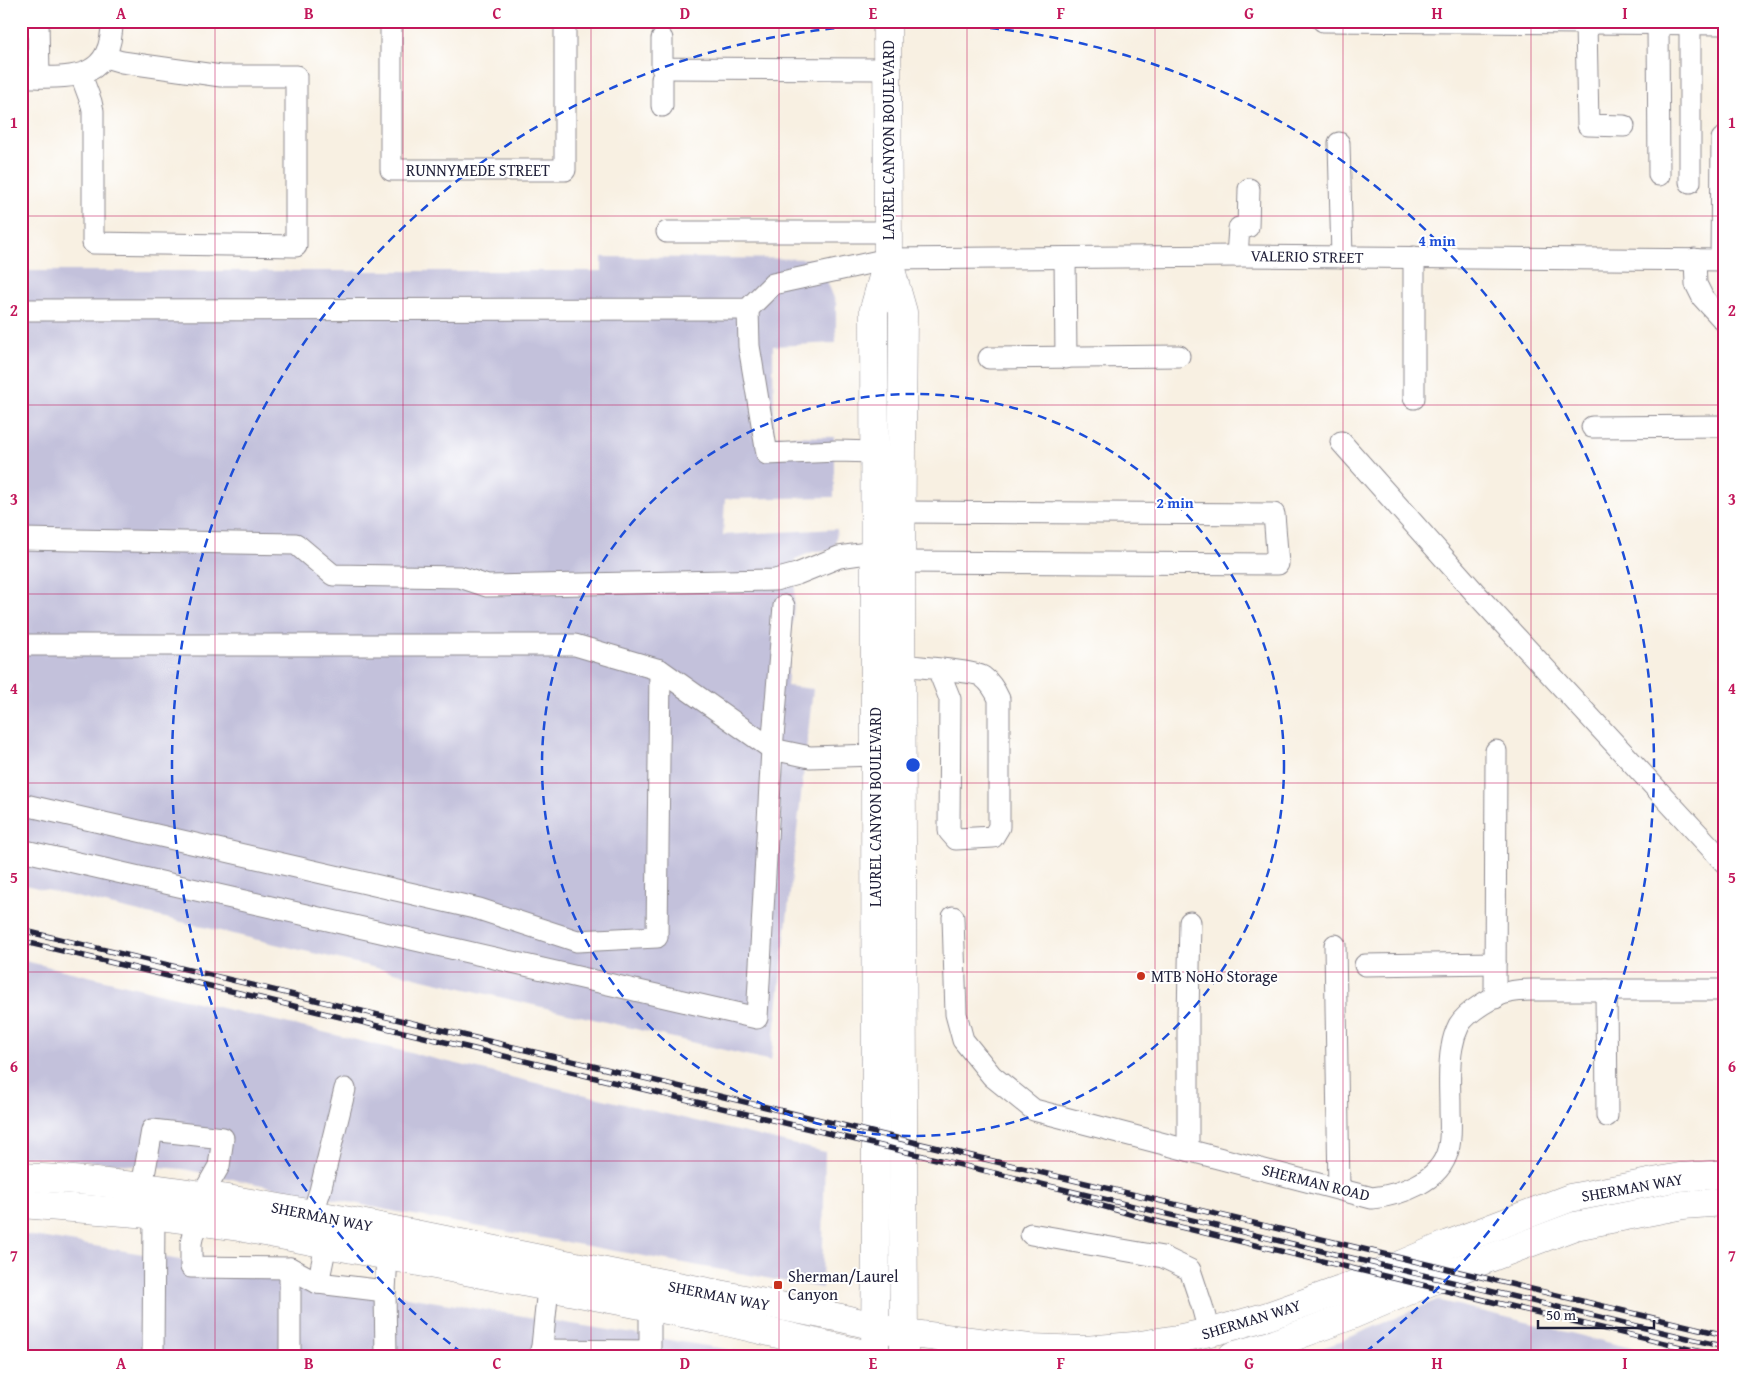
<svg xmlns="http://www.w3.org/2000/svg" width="1746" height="1377" font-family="'Gentium Book Plus',serif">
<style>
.industrial{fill:#c3c1db}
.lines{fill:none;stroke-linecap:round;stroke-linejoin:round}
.minor-casing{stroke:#8d898e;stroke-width:23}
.major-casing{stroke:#8d898e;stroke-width:29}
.minor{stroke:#fff;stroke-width:21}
.major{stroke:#fff;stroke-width:28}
.rail-casing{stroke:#22223b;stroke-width:5.5}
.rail{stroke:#fff;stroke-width:4;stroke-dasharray:11;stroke-linecap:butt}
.grid{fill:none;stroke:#c2185b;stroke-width:1;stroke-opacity:0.55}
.ring{fill:none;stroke:#1d4ed8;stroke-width:2.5;stroke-dasharray:9 6}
.poi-dot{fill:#c8321e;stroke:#fff;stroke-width:2}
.labels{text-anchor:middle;stroke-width:4;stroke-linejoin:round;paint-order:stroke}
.street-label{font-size:16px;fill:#22223b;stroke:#fff}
.poi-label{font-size:16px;fill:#22223b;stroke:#fff;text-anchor:start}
.centre{fill:#1d4ed8;stroke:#fff;stroke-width:2.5}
.ring-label{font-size:15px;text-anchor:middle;font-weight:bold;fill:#1d4ed8;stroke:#fff;stroke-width:4;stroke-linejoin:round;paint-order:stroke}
.neatline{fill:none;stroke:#c2185b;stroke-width:2}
.grid-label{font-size:16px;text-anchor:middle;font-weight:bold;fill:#c2185b}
</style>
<rect width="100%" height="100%" fill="#fff"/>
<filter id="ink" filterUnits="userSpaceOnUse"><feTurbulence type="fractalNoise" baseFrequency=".02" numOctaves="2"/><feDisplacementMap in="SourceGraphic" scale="10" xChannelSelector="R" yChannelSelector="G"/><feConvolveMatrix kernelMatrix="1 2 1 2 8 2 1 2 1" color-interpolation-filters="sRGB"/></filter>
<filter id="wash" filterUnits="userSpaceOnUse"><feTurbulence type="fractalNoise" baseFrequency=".0096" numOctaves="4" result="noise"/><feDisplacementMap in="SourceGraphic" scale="20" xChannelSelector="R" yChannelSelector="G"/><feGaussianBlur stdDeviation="1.12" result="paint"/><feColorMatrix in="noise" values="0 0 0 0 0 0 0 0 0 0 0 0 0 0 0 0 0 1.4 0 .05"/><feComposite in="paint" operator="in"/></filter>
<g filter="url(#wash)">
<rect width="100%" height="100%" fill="#f8f0e2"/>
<g class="industrial">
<polygon points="602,257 818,259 836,303 836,343 773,346 774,436 834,437 834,497 725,499 723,535 837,529 835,550 815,551 795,559 795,590 787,686 813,689 771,1061 21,884 21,271 602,271"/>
<polygon points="21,960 825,1152 822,1288 403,1213 183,1169 21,1156"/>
<polygon points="21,1234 768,1356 21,1356"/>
<polygon points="1437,1300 1663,1356 1297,1356 1334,1344"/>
</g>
</g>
<g filter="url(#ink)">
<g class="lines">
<defs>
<g id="minor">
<polyline points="38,21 39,77"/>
<polyline points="391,21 391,170 565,170 565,21"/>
<polyline points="1323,21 1725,24"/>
<polyline points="1586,23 1588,125 1624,126"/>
<polyline points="1658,24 1659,175"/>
<polyline points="1690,24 1690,182"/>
<polyline points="662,39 662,68 887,69"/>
<polyline points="81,75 91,102 93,111 93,243 296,246 296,76 221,76 122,62 105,57"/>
<path d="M 21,77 C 68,77 112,84 112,21"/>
<polyline points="662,79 662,106"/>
<polyline points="1339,143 1342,257"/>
<polyline points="667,232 888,232"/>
<polyline points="1237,256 1239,228 1248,227 1249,189"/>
<polyline points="1065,258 1066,358"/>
<polyline points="1695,259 1696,284 1703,298 1725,322"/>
<polyline points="1721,260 1722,139"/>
<polyline points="748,309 749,346 767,454 837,451 874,452"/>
<polyline points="21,310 748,309 773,284 888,259 1237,256 1725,260"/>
<polyline points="989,358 1179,356"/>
<polyline points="1414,398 1414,257"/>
<polyline points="1592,427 1725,426"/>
<polyline points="1341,442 1478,596 1725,863"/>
<polyline points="21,539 296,544 333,575 460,577 487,586 775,580 797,574 839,557 874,552"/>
<polyline points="902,562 1278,564 1274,514 902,512"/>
<polyline points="21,645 575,645 660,670 772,749 784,606"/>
<path d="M 902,665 C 915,667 976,671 983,677 C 991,683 995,690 999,699 L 999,827 L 993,837 L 956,839 L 949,831 L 950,699 L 938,669"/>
<polyline points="21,804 479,909 577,941 657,937 660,670"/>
<polyline points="21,850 757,1018 772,749 810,757 875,755"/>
<path d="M 953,917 L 956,1014 L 963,1040 L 992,1076 L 1034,1110 L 1372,1198 C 1400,1195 1440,1182 1448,1150 C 1452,1137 1450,1122 1450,1108 C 1450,1088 1448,1066 1452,1047 C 1453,1040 1456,1031 1459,1025 C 1467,1012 1495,994 1510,992 C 1517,990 1525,990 1533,990 L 1725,990"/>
<polyline points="1335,945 1339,1189"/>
<polyline points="1365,965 1495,963"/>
<polyline points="1606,990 1607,1116"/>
<polyline points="1495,998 1496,751"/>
<polyline points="1188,1150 1188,1014 1190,922"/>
<polyline points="142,1187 152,1130 223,1138 219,1166 203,1194"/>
<polyline points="196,1220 191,1243 191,1267 290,1268 318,1283 385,1291 387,1257"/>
<polyline points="308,1228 320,1191 345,1089"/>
<polyline points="1031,1234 1163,1257 1190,1270 1202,1306 1209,1332"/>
<polyline points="318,1283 326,1245"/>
<polyline points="385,1291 386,1356"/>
<polyline points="541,1350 650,1351 650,1307"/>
<polyline points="153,1356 154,1215"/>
<polyline points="290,1356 290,1268"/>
<polyline points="541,1356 548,1288"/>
</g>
<g id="major">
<polyline points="887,21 888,259 903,312 901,585 904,1356"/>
<path d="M 21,1177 C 158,1182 292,1210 426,1236 C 564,1264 703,1291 841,1318 L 904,1333 L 1030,1348 L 1085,1350 L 1134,1346 L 1177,1339 L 1219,1330 L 1268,1316 L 1341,1290 L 1449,1244 L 1570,1198 L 1680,1177 L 1725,1174"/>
<polyline points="21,1204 137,1213 239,1227 718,1320 873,1356"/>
<polyline points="875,1356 876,1211 874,309 888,259"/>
<polyline points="1232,1356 1274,1344 1347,1317 1455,1271 1575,1226 1683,1205 1725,1202"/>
</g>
</defs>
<use href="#minor" class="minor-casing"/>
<use href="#major" class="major-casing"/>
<use href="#minor" class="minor"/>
<use href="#major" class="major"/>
<defs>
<g id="rail">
<polyline points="21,930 1725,1335"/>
<polyline points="21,941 1725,1347"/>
<polyline points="1071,1197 1151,1220 1718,1356"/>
</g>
</defs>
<use href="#rail" class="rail-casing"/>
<use href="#rail" class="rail"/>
</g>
</g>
<path class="grid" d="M 215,21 L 215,1356M 403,21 L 403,1356M 591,21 L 591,1356M 779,21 L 779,1356M 967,21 L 967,1356M 1155,21 L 1155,1356M 1343,21 L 1343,1356M 1531,21 L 1531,1356M 21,216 L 1725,216M 21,405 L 1725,405M 21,594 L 1725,594M 21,783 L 1725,783M 21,972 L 1725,972M 21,1161 L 1725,1161"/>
<g class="ring">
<circle cx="913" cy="765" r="371"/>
<path d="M462 1353A741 741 0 1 1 1364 1353"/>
</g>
<g class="poi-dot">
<circle cx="1141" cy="976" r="5"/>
<rect x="773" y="1280" width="10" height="10" rx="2.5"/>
</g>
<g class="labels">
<g class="street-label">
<text transform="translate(888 140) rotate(-90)" y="6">LAUREL CANYON BOULEVARD</text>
<text x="478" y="176">RUNNYMEDE STREET</text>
<text transform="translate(1307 256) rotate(1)" y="6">VALERIO STREET</text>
<text transform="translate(875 807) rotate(-90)" y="6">LAUREL CANYON BOULEVARD</text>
<text transform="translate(1316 1182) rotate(14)" y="6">SHERMAN ROAD</text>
<text transform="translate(1632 1187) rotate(-10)" y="6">SHERMAN WAY</text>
<text transform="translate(322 1216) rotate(11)" y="6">SHERMAN WAY</text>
<text transform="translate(719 1295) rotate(11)" y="6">SHERMAN WAY</text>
<text transform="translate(1251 1319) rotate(-17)" y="6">SHERMAN WAY</text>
</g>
<g class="poi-label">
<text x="1151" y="982">MTB NoHo Storage</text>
<text x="788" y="1282">Sherman/Laurel<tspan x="788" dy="18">Canyon</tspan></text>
</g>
</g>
<circle cx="913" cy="765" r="8" class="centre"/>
<g class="ring-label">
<text x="1437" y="246">4 min</text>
<text x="1175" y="508">2 min</text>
</g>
<rect width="1746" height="1377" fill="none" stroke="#fff" stroke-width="55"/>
<path d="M1538 1320v8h116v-8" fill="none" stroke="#22223b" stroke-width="2.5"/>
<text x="1546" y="1320" font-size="15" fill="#22223b" stroke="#ffffff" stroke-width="4" paint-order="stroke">50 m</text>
<rect x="28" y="28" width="1690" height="1322" class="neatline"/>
<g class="grid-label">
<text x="121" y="19">A</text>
<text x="309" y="19">B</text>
<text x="497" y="19">C</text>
<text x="685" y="19">D</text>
<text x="873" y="19">E</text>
<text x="1061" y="19">F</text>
<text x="1249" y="19">G</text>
<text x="1437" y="19">H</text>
<text x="1625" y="19">I</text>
<text x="14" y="128">1</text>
<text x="1732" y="128">1</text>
<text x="14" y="316">2</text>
<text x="1732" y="316">2</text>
<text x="14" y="505">3</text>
<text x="1732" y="505">3</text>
<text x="14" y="694">4</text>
<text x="1732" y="694">4</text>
<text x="14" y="883">5</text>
<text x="1732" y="883">5</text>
<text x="14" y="1072">6</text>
<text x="1732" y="1072">6</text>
<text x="14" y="1261">7</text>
<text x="1732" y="1261">7</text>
<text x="121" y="1369">A</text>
<text x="309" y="1369">B</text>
<text x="497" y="1369">C</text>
<text x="685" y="1369">D</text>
<text x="873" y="1369">E</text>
<text x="1061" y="1369">F</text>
<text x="1249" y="1369">G</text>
<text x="1437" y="1369">H</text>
<text x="1625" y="1369">I</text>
</g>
</svg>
